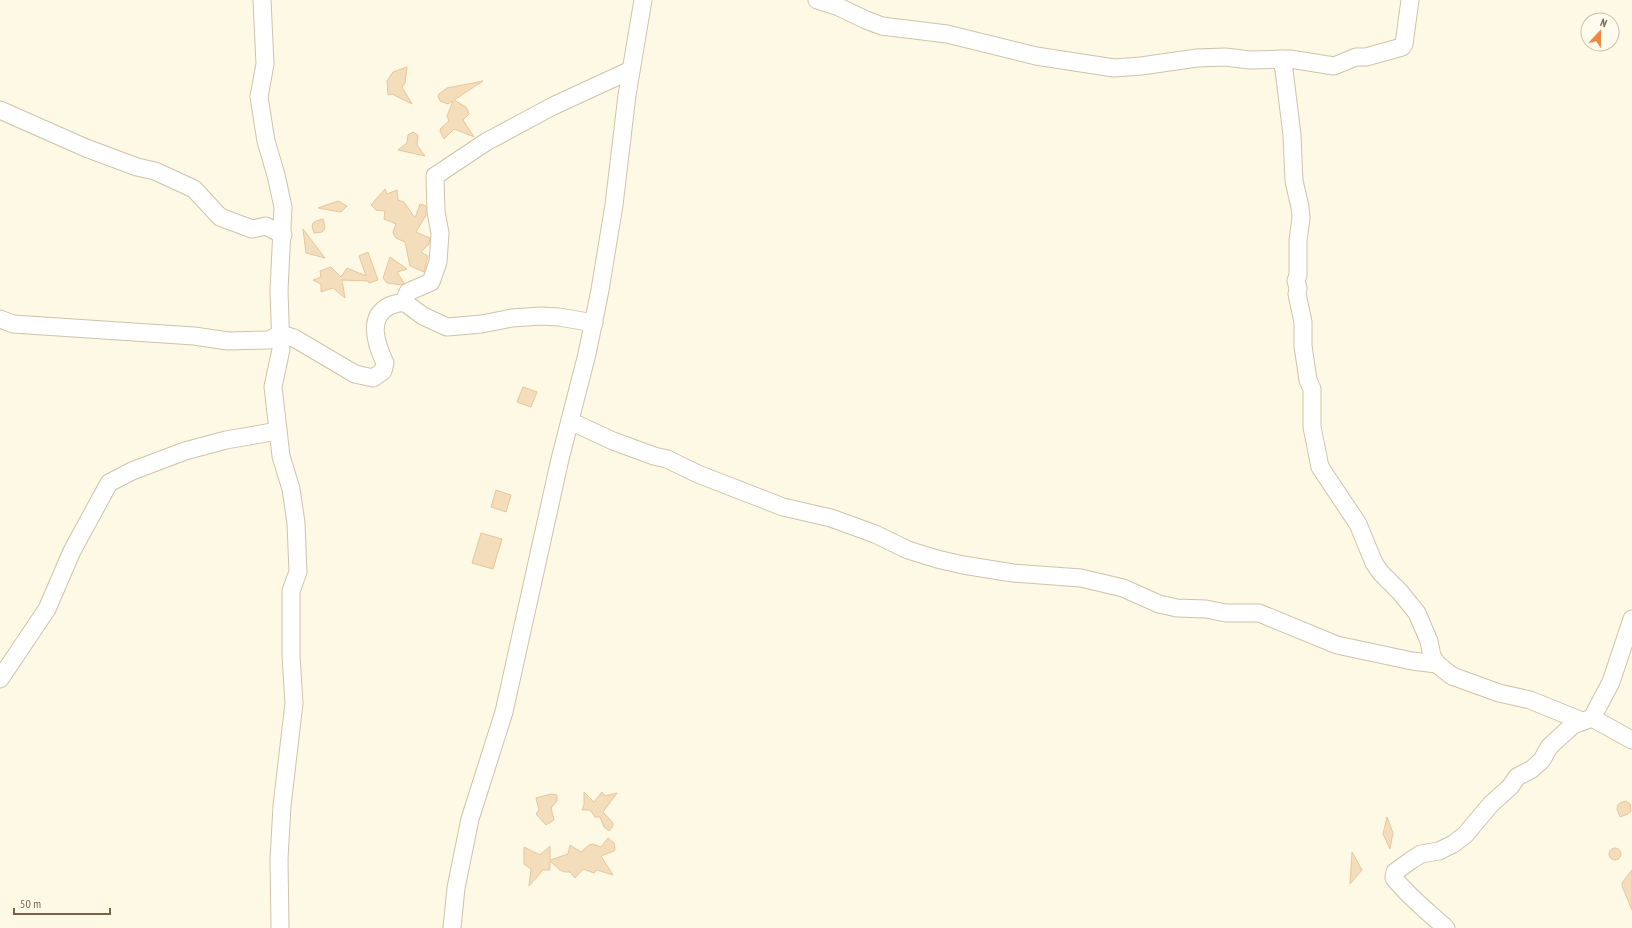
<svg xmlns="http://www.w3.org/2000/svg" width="1632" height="928" font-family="'PT Sans Narrow',sans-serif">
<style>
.building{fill:#f4ddbb;stroke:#e8c69a}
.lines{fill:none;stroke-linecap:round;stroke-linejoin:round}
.minor-casing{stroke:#d0c2aa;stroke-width:19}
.minor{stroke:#fff;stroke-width:17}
</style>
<rect width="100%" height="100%" fill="#fdf9e5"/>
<g class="building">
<polygon points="407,67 405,83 402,87 412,104 392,94 388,95 387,81 393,72"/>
<polygon points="483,81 454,100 466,107 467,109 469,114 463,120 474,137 454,129 444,139 440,131 441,128 449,121 447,116 453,101 448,104 440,101 438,96 439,94 447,88"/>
<polygon points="413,132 418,135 417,145 425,156 398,150 407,143 408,135"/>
<polygon points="385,189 387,194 397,190 398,200 404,202 415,218 420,204 426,206 426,215 416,232 430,238 429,244 421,252 428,256 424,272 410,266 405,242 396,238 394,235 393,232 396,224 384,219 385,211 376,210 371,205"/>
<polygon points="338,201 347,206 342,211 340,212 318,208"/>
<polygon points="323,219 325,227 324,230 322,232 314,233 312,226 313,223 316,221"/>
<polygon points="303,229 325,258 306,253"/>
<polygon points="368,252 378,280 369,283 368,281 342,280 345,298 333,288 321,292 321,284 313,280 321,277 320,271 331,267 341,277 347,268 366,276 359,256"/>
<polygon points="390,257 407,269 397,272 404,283 402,285 387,283 383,278"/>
<polygon points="523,387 537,392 531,407 517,402"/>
<polygon points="496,490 511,495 506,512 491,507"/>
<polygon points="481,533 502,539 493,569 472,563"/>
<polygon points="584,792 594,802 602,792 605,796 617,793 603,812 613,823 613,826 609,831 604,827 600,817 595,817 590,810 582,810 584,805"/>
<polygon points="551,794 557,795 557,801 551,808 554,820 546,825 536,814 539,810 536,798"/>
<polygon points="1626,801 1630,804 1631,811 1628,814 1620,817 1617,809 1618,805 1620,803"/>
<polygon points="1387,817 1393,833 1390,849 1383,834"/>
<polygon points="608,838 614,843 615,849 614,851 601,856 613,875 597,870 594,873 583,869 575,878 570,872 565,872 560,870 550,861 550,870 543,870 529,886 531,869 524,864 524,847 540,855 550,846 550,860 568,854 570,845 581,852 589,845 593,844 601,847"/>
<circle cx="1615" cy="854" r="6"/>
<polygon points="1352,852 1362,870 1350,884"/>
<polygon points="1632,870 1632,910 1622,886 1622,883"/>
</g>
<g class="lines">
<defs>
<g id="minor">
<polyline points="262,0 265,64 259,97 266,141 276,175 283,207 279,291 281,349 273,387 281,456 291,489 296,523 298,572 291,591 291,655 294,703 282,806 279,859 280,928"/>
<polyline points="817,0 839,7 866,20 882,26 947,34 1036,56 1114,68 1141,66 1197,58 1225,57 1250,60 1290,59 1334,66 1356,57 1366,57 1402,47 1404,44 1410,0"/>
<polyline points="1281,59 1284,70 1292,135 1294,181 1300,207 1301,218 1298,240 1298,275 1296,281 1298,288 1297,294 1303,322 1303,346 1308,380 1312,389 1312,427 1320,467 1358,524 1374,563 1381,573 1400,592 1417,613 1429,641 1432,656 1437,664"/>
<polyline points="0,110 86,148 137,167 155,171 194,189 220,217 252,229 266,226 283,235"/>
<polyline points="404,302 408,292 431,282 438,262 440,233 436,212 435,176 486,142 553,106 631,70"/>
<path d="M 0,319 L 13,324 L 194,336 L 228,341 L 269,340 L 280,334 L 294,338 L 355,374 L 373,378 L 383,371 L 385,363 C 377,346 366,318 389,306 C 393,304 399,303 404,302 L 423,316 L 447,327 L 482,324 L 512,318 L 541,316 L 559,317 L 594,323"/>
<polyline points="570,421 613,441 654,456 667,459 698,474 783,507 831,518 875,534 908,550 937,559 963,565 1013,573 1081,578 1123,588 1159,604 1177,608 1206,609 1226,613 1259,613 1337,645 1412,661 1437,664 1452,676 1499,693 1530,700 1582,721"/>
<polyline points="0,679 47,609 72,551 109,483 132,471 185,451 226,440 278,431"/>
<polyline points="1592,718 1632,740"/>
<polyline points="452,928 456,888 470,819 504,712 560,459 587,354 600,290 614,205 627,95 643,0"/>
<path d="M 1446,928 C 1428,912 1409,897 1394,878 L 1395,872 L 1410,861 L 1421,854 L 1439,851 L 1453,844 L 1465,835 L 1491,804 L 1510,787 L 1517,777 L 1532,769 L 1542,760 L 1549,747 L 1573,725 L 1592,718 L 1611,682 L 1632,619"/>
</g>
</defs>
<use href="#minor" class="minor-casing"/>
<use href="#minor" class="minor"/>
</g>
<g transform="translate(1600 32) rotate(22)"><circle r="19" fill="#fffbed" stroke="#c9beab"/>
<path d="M0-3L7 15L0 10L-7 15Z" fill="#ee8944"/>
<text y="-6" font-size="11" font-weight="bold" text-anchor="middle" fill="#786248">N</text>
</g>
<path d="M14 908v6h96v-6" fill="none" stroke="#786248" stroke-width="2"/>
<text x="20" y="908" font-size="12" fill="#786248" stroke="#fffbed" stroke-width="3" paint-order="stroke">50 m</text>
</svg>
